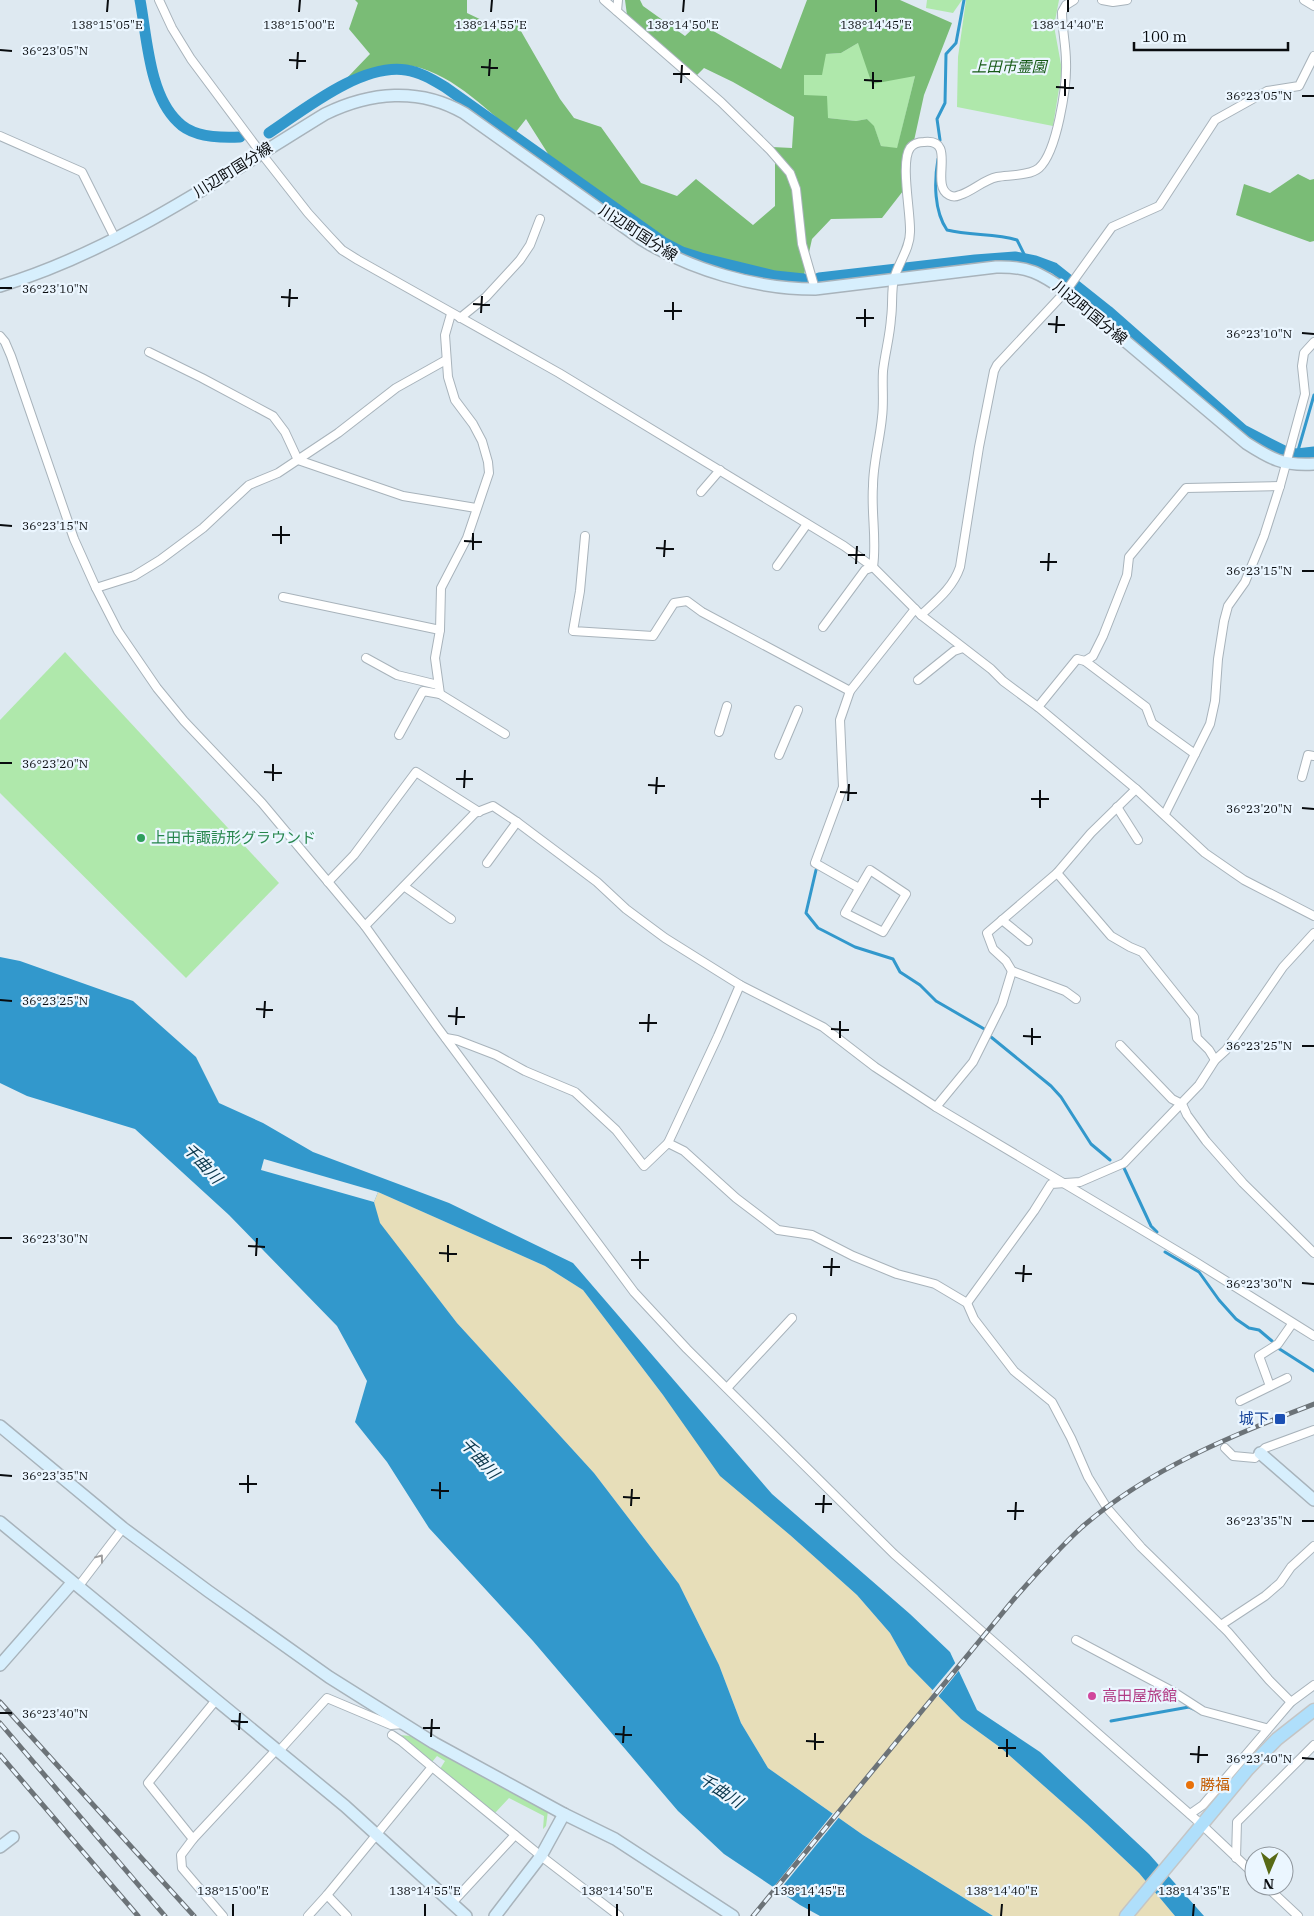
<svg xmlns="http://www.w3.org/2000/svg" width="1314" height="1916" font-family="'IBM Plex Serif','Noto Sans JP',serif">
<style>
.green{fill:#afe8ab}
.forest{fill:#7abc76;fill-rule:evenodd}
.sand{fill:#e7deb9}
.water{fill:#3298cc}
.pier{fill:#dee9f1}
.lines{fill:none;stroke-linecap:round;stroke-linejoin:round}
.stream{stroke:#3298cc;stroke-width:3}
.canal{stroke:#3298cc;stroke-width:11}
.street-casing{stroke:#a8b3bb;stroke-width:10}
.secondary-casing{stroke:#a8b3bb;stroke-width:14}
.primary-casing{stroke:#c4c5c5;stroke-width:15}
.street{stroke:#fff;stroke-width:8}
.secondary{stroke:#d7effd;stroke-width:11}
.primary{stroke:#afdffb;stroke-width:12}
.rail-casing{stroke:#6c7378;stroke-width:5}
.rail{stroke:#ebf6ff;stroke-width:3;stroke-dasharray:9;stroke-linecap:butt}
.oneway{stroke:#9d9e9f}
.ticks{fill:none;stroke:#090c0f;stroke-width:2}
.leisure-dot{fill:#2e9e5b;stroke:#ebf6ff;stroke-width:2}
.transit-dot{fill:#1a4fb4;stroke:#ebf6ff;stroke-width:2}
.hotel-dot{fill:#d1479c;stroke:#ebf6ff;stroke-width:2}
.food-dot{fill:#e8710a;stroke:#ebf6ff;stroke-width:2}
.labels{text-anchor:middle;stroke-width:4.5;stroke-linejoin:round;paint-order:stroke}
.park-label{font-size:15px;font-style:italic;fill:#165916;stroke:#ebf6ff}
.street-label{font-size:15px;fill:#090c0f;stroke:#ebf6ff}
.leisure-label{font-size:15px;fill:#27864d;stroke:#ebf6ff;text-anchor:start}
.transit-label{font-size:15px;fill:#164399;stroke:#ebf6ff;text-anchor:end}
.hotel-label{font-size:15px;fill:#b23c85;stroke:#ebf6ff;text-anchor:start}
.food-label{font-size:15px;fill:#c56008;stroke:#ebf6ff;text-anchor:start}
.water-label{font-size:16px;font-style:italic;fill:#0a364b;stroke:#ebf6ff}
.ticks-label{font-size:12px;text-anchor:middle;fill:#090c0f;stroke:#ebf6ff;stroke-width:4.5;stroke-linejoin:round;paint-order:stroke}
</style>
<rect width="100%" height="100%" fill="#dee9f1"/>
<g class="green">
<polygon points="927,0 962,0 953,13 926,8"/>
<polygon points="966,0 1059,0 1054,26 1062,70 1053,126 957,107 958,57"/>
<polygon points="858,43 915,76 897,149 881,146 874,127 867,119 856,121 828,118 803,95 804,75 826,54 841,53"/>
<polygon points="65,652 279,883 186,978 0,793 0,720"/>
<polygon points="399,1735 412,1736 548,1811 546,1826 543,1829 544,1816 509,1798 495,1813 440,1769 445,1761 437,1756 432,1762"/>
</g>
<g class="forest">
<path d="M 355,0 L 467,0 L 467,13 L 507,32 L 514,19 L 560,99 L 574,118 L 601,127 L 641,183 L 677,196 L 696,179 L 753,225 L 775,206 L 775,161 L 772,147 L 792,148 L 794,117 L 733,82 L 704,68 L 697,75 L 652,39 L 627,15 L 625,0 L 640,0 L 643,6 L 685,36 L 699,23 L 781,69 L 807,0 L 900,0 L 952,23 L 924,95 L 903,191 L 882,218 L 831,219 L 812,239 L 804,275 L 775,273 L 701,257 L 665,240 L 645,229 L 552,160 L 526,119 L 515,133 C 479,104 439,60 389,65 C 374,67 359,75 345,80 L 370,54 L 349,29 L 358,3 ZM 858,43 L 872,84 L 915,76 L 897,148 L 881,146 L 874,126 L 867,119 L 856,121 L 828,118 L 827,96 L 804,95 L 804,75 L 822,75 L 826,54 L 841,53 Z"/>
<polygon points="1298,174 1310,180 1314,179 1314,241 1310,242 1236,215 1244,184 1270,193"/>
</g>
<polygon class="sand" points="378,1192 545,1266 583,1290 663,1395 790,1535 857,1595 890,1633 908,1665 961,1719 1001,1748 1087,1824 1139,1873 1175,1916 993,1916 863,1835 768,1768 741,1723 719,1665 679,1584 594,1473 457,1323 379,1223 374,1202"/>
<polygon class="water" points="0,957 20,961 133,1001 196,1057 219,1103 263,1123 313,1152 449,1203 573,1263 772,1494 910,1614 950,1652 977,1710 1040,1752 1149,1854 1204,1916 1175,1916 1139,1873 1087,1824 1001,1748 961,1719 908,1665 890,1633 857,1595 790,1535 720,1476 663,1395 583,1290 545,1266 378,1192 374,1202 380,1223 457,1323 594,1473 679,1584 719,1665 741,1723 768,1768 863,1835 993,1916 820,1916 800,1905 724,1854 678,1811 533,1641 429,1528 387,1462 355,1422 367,1381 337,1326 229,1215 135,1129 27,1096 0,1083"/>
<g class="pier">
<polygon points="264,1159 378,1192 374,1202 261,1170"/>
<polygon points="957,1661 961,1668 937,1698 931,1692"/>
<polygon points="834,1812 840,1816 777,1893 772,1889"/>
</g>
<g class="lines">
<g class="stream">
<polyline points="940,140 937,119 945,103 946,54 956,43 964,0"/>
<path d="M 938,159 C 934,182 934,211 947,230 C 970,236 995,233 1017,240 L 1026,258"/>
<polyline points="1297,454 1314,395"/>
<polyline points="816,870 806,913 818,928 824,931 855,947 893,959 900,972 920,985 936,1001 986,1030"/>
<polyline points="991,1037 1051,1086 1061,1097 1091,1144 1110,1160"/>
<polyline points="1124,1168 1151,1226 1157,1232"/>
<polyline points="1165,1252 1199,1272 1219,1300 1236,1319 1249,1328 1259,1330 1272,1341"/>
<polyline points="1278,1348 1314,1371"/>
<polyline points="1111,1721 1189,1707 1196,1710"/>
</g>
<g class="canal">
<path d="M 140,0 C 147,37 149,95 178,122 C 192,137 221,138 240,137"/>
<path d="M 269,133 C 305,109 362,63 406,70 C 420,72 433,80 445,87 L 663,242 L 682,252 L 701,258 L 775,276 L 804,279"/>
<polyline points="819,278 975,260 1015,257 1035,261 1054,268 1108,311 1243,430 1284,451 1297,454 1314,452"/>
</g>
<defs>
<g id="street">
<polyline points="159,0 172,28 191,59 261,153 308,213 328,235 342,250 358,260 559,373 844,546 873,567 921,615 991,669 1003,681 1038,707 1136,789 1205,853 1244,880 1314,916"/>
<polyline points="604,0 721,102 770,150 790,173 796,189 802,244 815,289"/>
<polyline points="1102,0 1113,2 1127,0"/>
<polyline points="1304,0 1314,6"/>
<polyline points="617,11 618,0"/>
<polyline points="0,136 82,172 115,238"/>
<polyline points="451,314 445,335 448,377 455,400 473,424 482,441 488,462 489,473 467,538 441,588 440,630 435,658 440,694 505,734"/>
<polyline points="460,318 486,297 520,260 530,245 540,219"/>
<polyline points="0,336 5,342 11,356 74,539 96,588 118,631 157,688 184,721 262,803 365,926 438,1028 634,1292 687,1349 894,1554 1201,1824 1254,1874"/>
<polyline points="149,352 202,378 273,416 285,432 298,460 403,496 476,508"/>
<polyline points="701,492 720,470"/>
<polyline points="585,536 580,591 573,631 653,636 674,603 687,601 702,612 850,691"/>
<polyline points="777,566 807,524"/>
<polyline points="96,588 134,576 160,560 203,528 249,485 278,473 338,433 396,388 446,360"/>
<polyline points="283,597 440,630"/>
<path d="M 921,615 C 936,601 953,588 960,567 L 979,447 L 994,371 L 997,365 L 1066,291 L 1112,227 L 1159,206 L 1215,120 L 1267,91 L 1299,86 L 1314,56"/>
<path d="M 823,627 L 865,570 L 873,567 C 877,540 871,513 873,486 C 873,463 880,440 882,417 C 884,402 882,386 883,371 C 885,353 890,336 891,318 C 893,305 891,291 894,279 C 898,263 910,249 910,232 C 911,214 900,162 910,148 C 913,144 919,142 924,142 C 958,138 929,185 949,195 C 953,197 955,197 960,195 C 973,191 983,180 997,177 C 1008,175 1030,176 1039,168 C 1057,152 1067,86 1066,62 C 1066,45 1062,29 1062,12 L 1066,5 L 1074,0"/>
<polyline points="366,658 397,675 438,685"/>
<polyline points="1085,661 1093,656 1103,636 1127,575 1129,557 1186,488 1280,486"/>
<polyline points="918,680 954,651 963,648"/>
<polyline points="1038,707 1077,659 1085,661 1146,707 1152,723 1195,754"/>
<polyline points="719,732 727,706"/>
<polyline points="399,735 423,691 440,694"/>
<polyline points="779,755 798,710"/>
<polyline points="1302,777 1308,755 1314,756"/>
<polyline points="1117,807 1138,840"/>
<polyline points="1165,814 1210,724 1215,701 1218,659 1224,621 1228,606 1245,582 1264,536 1280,486 1305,394 1302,366 1304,353 1314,342"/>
<polyline points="487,863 517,822"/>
<polygon points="870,870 906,894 883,932 845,913"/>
<polyline points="1057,873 1111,936 1130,947 1142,952 1194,1017 1197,1038 1209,1050 1215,1060"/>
<polyline points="328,882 354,855 416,772 479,812"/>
<polyline points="405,887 451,919"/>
<polyline points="859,888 815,863 843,787 840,720 850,691 915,609"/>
<polyline points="1002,920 1028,941"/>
<polyline points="365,926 475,813 493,806 517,822 597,882 626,909 665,938 740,985 823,1027 875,1067 936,1107 1194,1261 1314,1336"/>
<polyline points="1076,999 1065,991 1012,971 1006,961 993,949 987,933 1057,873 1091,833 1136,789"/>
<polyline points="446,1038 457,1040 496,1055 525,1071 575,1092 616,1130 644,1166 668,1143 684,1151 736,1198 778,1230 812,1235 853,1256 897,1274 935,1284 967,1303 974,1319 1014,1371 1052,1402 1071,1438 1088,1477 1107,1508 1141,1547 1228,1632 1269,1680 1291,1702"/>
<polyline points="1120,1045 1172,1099 1182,1104 1187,1115 1206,1141 1243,1183 1314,1253"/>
<polyline points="936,1107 973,1062 1002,1004 1012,971"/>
<polyline points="668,1143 718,1036 740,985"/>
<polyline points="967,1303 1034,1211 1051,1184 1080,1182 1124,1163 1199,1085 1215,1060 1226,1050 1283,967 1314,933"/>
<polyline points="1270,1386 1259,1356 1278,1344 1292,1324"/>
<polyline points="727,1388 792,1318"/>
<polyline points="1240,1401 1287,1378"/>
<polyline points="1225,1448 1233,1456 1255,1458 1265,1448 1314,1430"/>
<polyline points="78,1587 123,1528"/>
<polyline points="1221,1625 1265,1596 1280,1583 1291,1567 1314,1546"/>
<polyline points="1076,1640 1172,1691 1203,1711 1266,1728"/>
<polyline points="216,1700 148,1783 193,1839 181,1855 182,1868 223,1916"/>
<polyline points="279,1751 327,1698 391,1725 404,1724"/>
<polyline points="432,1767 541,1856 619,1916"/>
<polyline points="1190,1814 1203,1805 1291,1702 1314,1685"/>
<polyline points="193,1839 277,1749"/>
<polyline points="1236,1858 1237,1822 1314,1745"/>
<polyline points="1266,1886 1298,1916"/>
<polyline points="327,1895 347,1916"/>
<polyline points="452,1903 515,1835"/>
<polyline points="308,1916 327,1895 432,1767 401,1741 392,1735"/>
</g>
<g id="secondary">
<path d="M 0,286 C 116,251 222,177 325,114 C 370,92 419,87 464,113 L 641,239 C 691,270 756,289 815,289 L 996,267 C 1028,266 1040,273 1066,291 L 1246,443 C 1271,459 1283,466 1314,464"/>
<polyline points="0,1426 123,1528 208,1591 329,1677 434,1743 564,1814 615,1839 733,1916"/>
<polyline points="1260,1453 1314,1500"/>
<polyline points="0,1522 345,1806 466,1916"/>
<polyline points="0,1665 72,1583"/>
<polyline points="0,1847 13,1837"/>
<polyline points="495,1916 541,1856 564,1814"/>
</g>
<polyline id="primary" points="1126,1916 1248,1769 1277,1739 1314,1710"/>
</defs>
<use href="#street" class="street-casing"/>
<use href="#secondary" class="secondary-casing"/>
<use href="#primary" class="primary-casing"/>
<use href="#street" class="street"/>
<use href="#secondary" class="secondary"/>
<use href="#primary" class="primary"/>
<defs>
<g id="rail">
<polyline points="0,1702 194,1916"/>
<polyline points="0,1723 165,1916"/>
<polyline points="0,1755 138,1916"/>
<path d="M 753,1916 L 1014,1599 C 1036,1574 1057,1550 1082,1527 C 1149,1469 1232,1435 1314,1404"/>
</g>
</defs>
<use href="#rail" class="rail-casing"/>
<use href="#rail" class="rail"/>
</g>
<defs><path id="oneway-chevron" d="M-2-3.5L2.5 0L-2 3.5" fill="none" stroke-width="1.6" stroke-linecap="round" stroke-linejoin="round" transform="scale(1.25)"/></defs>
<use class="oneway" href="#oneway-chevron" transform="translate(100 1558) rotate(-53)"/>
<path class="ticks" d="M 107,12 L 108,0M 299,12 L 300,0M 491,12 L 492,0M 683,12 L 684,0M 876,12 L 876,0M 1068,12 L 1068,0M 0,50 L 12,51M 289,60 L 306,61M 481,67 L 498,68M 297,69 L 298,52M 673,74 L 690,74M 489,76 L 490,59M 864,80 L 882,81M 681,83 L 682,65M 1056,87 L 1074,88M 873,89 L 873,72M 1065,96 L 1065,79M 1302,96 L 1314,96M 0,288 L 12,288M 281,297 L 298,298M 473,304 L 490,305M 289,307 L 290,289M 664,311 L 682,311M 481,313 L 482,296M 856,318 L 874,318M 673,320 L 673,302M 1048,324 L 1065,325M 865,327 L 865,309M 1056,333 L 1057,316M 1302,333 L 1314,334M 0,525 L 12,526M 272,535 L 290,535M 464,541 L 482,542M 281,544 L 281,526M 656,548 L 674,549M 473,550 L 473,533M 848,555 L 865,555M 664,557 L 665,540M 1040,562 L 1057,562M 856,564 L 857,546M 1048,571 L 1049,553M 1302,571 L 1314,571M 0,763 L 12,763M 264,772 L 282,773M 456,779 L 473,779M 273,781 L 273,764M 648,785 L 665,786M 464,788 L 465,770M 840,792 L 857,793M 656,794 L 657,777M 1031,799 L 1049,799M 848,801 L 849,784M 1040,808 L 1040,790M 1302,808 L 1314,809M 0,1000 L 12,1001M 256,1009 L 273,1010M 448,1016 L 465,1017M 264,1018 L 265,1001M 639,1023 L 657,1023M 456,1025 L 457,1007M 831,1029 L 849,1030M 648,1032 L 649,1014M 1023,1036 L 1041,1037M 840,1038 L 840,1021M 1032,1045 L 1032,1028M 1302,1046 L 1314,1046M 0,1238 L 12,1238M 248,1246 L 265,1247M 439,1253 L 457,1254M 256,1256 L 257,1238M 631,1260 L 649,1260M 448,1262 L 448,1245M 823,1267 L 840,1267M 640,1269 L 640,1251M 1015,1273 L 1032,1274M 831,1276 L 832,1258M 1023,1282 L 1024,1265M 1302,1283 L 1314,1284M 0,1475 L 12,1476M 239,1484 L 257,1484M 431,1490 L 449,1491M 248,1493 L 248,1475M 623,1497 L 640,1498M 440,1499 L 440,1482M 815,1504 L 832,1504M 631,1506 L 632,1489M 1007,1511 L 1024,1511M 823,1513 L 824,1495M 1015,1520 L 1016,1502M 1302,1521 L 1314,1521M 0,1713 L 12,1713M 231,1721 L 248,1722M 423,1728 L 440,1728M 239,1730 L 240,1713M 615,1734 L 632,1735M 431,1737 L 432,1719M 806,1741 L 824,1742M 623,1743 L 624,1726M 998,1748 L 1016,1748M 815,1750 L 815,1733M 1190,1754 L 1208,1755M 1007,1757 L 1007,1739M 1302,1758 L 1314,1759M 1198,1763 L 1199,1746M 233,1916 L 233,1904M 425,1916 L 425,1904M 617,1916 L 617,1904M 809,1916 L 809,1904M 1001,1916 L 1002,1904M 1193,1916 L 1194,1904"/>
<circle class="leisure-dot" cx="141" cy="838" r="5"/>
<rect class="transit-dot" x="1274" y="1413" width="12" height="12" rx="2.5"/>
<circle class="hotel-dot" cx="1092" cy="1696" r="5"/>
<circle class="food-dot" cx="1190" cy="1785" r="5"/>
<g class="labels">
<g class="park-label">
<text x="1009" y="72">上田市霊園</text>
</g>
<g class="street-label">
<text transform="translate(233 170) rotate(-32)" y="5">川辺町国分線</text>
<text transform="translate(638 233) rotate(33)" y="5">川辺町国分線</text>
<text transform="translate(1090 313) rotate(39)" y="5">川辺町国分線</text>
</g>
<g class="leisure-label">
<text x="151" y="843">上田市諏訪形グラウンド</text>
</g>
<g class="transit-label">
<text x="1269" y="1424">城下</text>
</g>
<g class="hotel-label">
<text x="1102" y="1701">高田屋旅館</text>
</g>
<g class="food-label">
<text x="1200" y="1790">勝福</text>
</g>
<g class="water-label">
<text transform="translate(203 1163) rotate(47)" y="6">千曲川</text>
<text transform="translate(480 1458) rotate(47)" y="6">千曲川</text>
<text transform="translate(721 1790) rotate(33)" y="6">千曲川</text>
</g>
</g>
<g class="ticks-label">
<text x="107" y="29">138°15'05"E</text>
<text x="299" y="29">138°15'00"E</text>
<text x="491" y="29">138°14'55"E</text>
<text x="683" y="29">138°14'50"E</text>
<text x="876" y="29">138°14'45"E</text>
<text x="1068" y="29">138°14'40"E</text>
<text x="55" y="55">36°23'05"N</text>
<text x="1259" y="100">36°23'05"N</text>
<text x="55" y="293">36°23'10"N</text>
<text x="1259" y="338">36°23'10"N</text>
<text x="55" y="530">36°23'15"N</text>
<text x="1259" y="575">36°23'15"N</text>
<text x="55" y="768">36°23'20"N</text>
<text x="1259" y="813">36°23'20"N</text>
<text x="55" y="1005">36°23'25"N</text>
<text x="1259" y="1050">36°23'25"N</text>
<text x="55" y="1243">36°23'30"N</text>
<text x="1259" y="1288">36°23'30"N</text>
<text x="55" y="1480">36°23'35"N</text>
<text x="1259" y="1525">36°23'35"N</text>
<text x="55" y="1718">36°23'40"N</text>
<text x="1259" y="1763">36°23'40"N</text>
<text x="233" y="1895">138°15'00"E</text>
<text x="425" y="1895">138°14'55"E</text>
<text x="617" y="1895">138°14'50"E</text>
<text x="809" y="1895">138°14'45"E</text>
<text x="1002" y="1895">138°14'40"E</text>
<text x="1194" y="1895">138°14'35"E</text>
</g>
<g transform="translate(1269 1871) rotate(182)"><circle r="24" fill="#ebf6ff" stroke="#91989f"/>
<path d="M0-4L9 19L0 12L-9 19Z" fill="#586a16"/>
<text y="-8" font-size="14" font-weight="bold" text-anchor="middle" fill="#090c0f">N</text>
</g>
<path d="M1134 42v8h154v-8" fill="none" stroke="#090c0f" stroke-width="2.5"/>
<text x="1142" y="42" font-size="15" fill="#090c0f" stroke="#ebf6ff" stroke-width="4" paint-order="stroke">100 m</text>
</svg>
